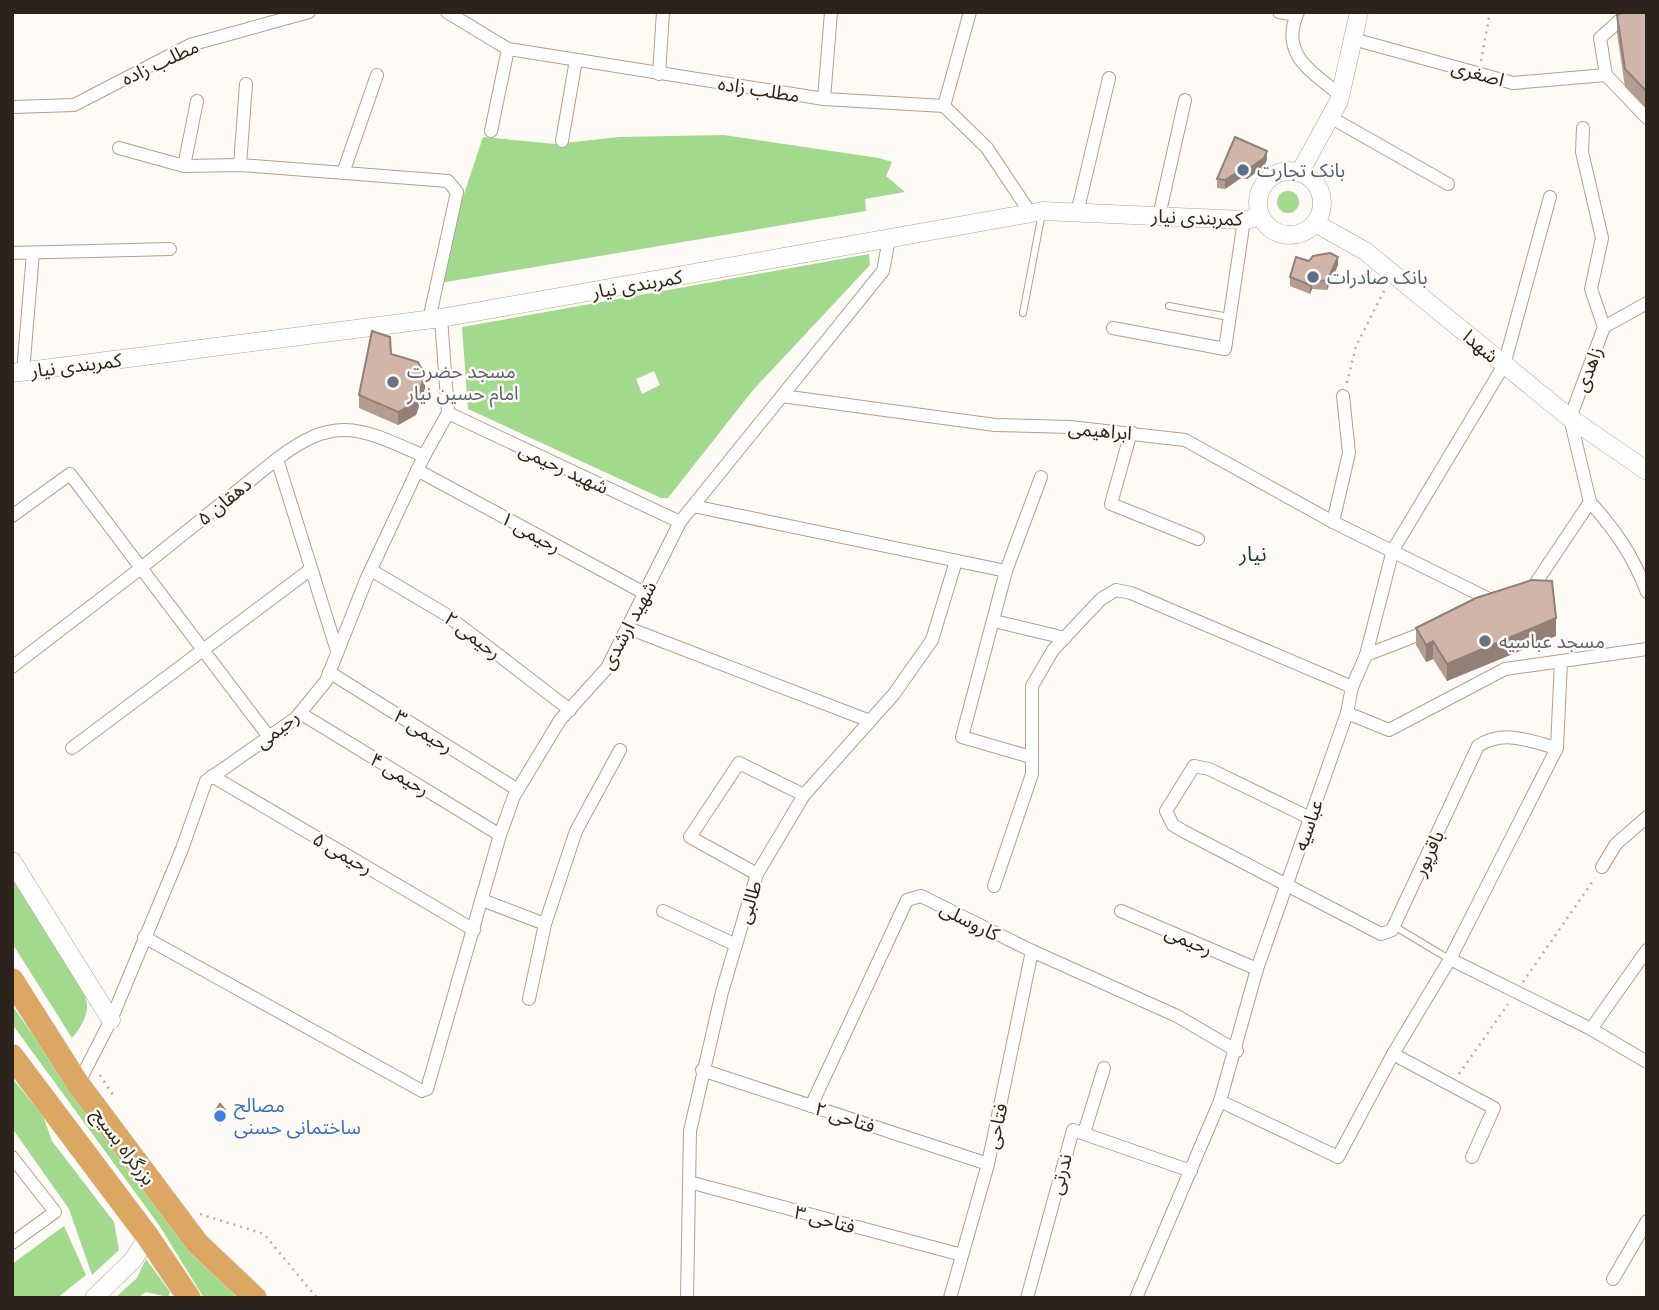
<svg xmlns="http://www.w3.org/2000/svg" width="1659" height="1310" font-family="Roboto,'Noto Sans Arabic',sans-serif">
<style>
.green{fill:#a1d98d;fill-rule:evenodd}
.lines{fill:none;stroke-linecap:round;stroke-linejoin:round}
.lane-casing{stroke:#b39f8b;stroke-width:8}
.street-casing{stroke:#b39f8b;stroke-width:14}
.secondary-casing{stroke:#b39f8b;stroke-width:19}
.highway-casing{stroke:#d9d8d6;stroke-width:24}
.path{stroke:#b5b0ab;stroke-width:2.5;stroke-dasharray:2 5;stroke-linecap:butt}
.lane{stroke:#fff;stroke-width:6}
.street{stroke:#fff;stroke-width:12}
.secondary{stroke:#fff;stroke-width:18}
.highway{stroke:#dca663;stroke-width:23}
.wall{fill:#b49c91}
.shaded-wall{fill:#927f76}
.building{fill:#d1b5a9;stroke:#927f76;stroke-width:2}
.service-dot{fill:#5c6f8a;stroke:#fefaf6;stroke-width:2.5}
.worship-dot{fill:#6b7280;stroke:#fefaf6;stroke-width:2.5}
.shop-dot{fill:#3f7fe0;stroke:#fefaf6;stroke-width:2.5}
.labels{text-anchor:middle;stroke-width:5;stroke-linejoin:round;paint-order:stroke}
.street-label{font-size:19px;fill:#2c241c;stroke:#fefaf6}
.service-label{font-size:19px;fill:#4e5e75;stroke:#fefaf6;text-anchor:start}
.worship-label{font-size:19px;fill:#5b616d;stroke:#fefaf6;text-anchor:start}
.shop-label{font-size:19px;fill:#366cbe;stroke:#fefaf6;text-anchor:start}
.neighbourhood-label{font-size:21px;fill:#1b3e3e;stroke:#fefaf6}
</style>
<rect width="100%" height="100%" fill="#fefaf6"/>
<g class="green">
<polygon points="724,135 879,158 892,162 886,176 905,192 865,199 866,211 434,284 483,137 556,144 619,137"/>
<circle cx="1288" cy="202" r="11"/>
<path d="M 869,254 L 870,265 L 753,390 L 668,498 L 661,498 L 468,409 L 462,327 ZM 654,371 L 660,385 L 642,394 L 636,379 Z"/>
<path d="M 12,879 C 32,908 83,972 87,1004 C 88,1016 80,1029 72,1038 L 12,943 Z"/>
<polygon points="12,1005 122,1163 237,1298 204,1298 159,1225 12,1024"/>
<polygon points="12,1078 43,1116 52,1141 114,1222 119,1250 92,1275 69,1209 12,1128"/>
<polygon points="64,1226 86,1275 57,1298 12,1298 12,1264"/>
<polygon points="146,1259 170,1292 168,1297 146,1292 137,1298 115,1298 137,1278"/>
</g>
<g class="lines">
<defs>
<g id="lane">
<polyline points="1169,306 1229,317"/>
<polyline points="1023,313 1042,213"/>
<polyline points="1394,926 1449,959"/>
</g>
<g id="street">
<polyline points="447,12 508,49 824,99 944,106 987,148 1031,214"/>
<polyline points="1279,12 1296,15"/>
<path d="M 1298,12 C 1279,54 1311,71 1340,95"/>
<polyline points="1629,12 1600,38 1606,75 1647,118"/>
<polyline points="1353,39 1513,83 1606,75"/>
<polyline points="659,74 663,12"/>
<polyline points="824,99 831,12"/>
<polyline points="944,106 970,12"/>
<polyline points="12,107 74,105 190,45 309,12"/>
<polyline points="1330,117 1448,184"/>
<polyline points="1583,128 1582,152 1602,238 1591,289 1604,327"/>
<polyline points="491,131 508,49"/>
<polyline points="562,141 576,60"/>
<polyline points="119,148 184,166 240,165 448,181 457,192 429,320"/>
<polyline points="240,165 246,84"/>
<polyline points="184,166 197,101"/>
<polyline points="343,173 377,75"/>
<polyline points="1077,213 1109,78"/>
<polyline points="1159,216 1185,100"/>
<polyline points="12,253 170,249"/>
<polyline points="1113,328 1225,349 1244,220"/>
<polyline points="23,372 33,253"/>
<polyline points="782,396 995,425 1070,427 1185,440 1333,522 1495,602"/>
<polyline points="448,413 680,522"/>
<polyline points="1131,432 1111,504 1198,539"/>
<path d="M 277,459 C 336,414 360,428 424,456"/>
<polyline points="417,470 646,594"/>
<path d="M 1590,502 C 1616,531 1633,556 1647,592"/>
<polyline points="693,506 1006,571 1041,477"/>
<polyline points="12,516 70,474 269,737"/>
<polyline points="1333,522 1349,453 1343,396"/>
<polyline points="371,570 445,614 570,710"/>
<polyline points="1006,571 962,737 1031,757"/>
<polyline points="1529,593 1590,502 1570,418 1604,327 1647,303"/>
<polyline points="994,621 1065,638"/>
<polyline points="628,628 870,721"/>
<polyline points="1366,655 1431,630"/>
<polyline points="12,667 141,568 277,459 337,651"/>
<polyline points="329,672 518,790"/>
<polyline points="300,713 500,835"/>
<polyline points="1347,713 1389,730 1505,669 1647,649"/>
<polyline points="72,748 311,569"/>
<polyline points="212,776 474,930"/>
<path d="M 1310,818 L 1209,769 L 1194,766 L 1166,811 L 1173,825 L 1183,831 L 1381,934 L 1392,930 L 1478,746 C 1504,729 1529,741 1557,748"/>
<polyline points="1602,867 1616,844 1647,817"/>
<polyline points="757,874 690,837 739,763 804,795"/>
<polyline points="994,886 1032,774 1032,686 1053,650 1101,599 1116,590 1131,593 1352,687"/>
<polyline points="482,900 545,924"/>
<polyline points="663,911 736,945"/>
<polyline points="1121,911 1257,969"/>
<polyline points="144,937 422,1091 427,1089 500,835 514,796 560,720 607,668 680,522 883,271 889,239"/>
<polyline points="1450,959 1591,1029 1647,1062"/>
<polyline points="529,999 545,924 576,831 620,750"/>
<polyline points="1591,1029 1647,950"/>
<polyline points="1393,1054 1494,1108 1472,1157"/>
<polyline points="702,1070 988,1164"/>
<polyline points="78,1084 111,1020 182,849 206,781 296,718 326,681 366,580 424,456 448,413 441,318"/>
<polyline points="1220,1101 1338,1157 1393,1054 1450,959 1557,748 1561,661"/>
<polyline points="811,1106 907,900 921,896 1032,951 1177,1016 1237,1051"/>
<polyline points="1084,1133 1104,1068"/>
<polyline points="12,1157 55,1212 12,1243"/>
<polyline points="689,1182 962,1255"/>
<polyline points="1613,1279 1647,1221"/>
<polyline points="687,1298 690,1131 722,992 757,874 804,795 894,694 932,640 956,561"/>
<polyline points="950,1298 988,1164 1032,951"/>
<polyline points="1027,1298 1073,1130 1191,1171"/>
<polyline points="1136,1298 1220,1101 1257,969 1347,713 1352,687 1366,655 1393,550 1504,365 1550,197"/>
</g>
<g id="secondary">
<circle cx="1290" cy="203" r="32"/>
<polyline points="1300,172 1339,101 1359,12"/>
<polyline points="1315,223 1365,251 1570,418 1647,471"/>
<polyline points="12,373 441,318 1043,211 1244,220 1261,217"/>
<polyline points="12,861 111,1020"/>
<polyline points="94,1298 133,1260 148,1237"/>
</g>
<g id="highway">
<polyline points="12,980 78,1084 197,1243 255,1298"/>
<polyline points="12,1056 148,1237 189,1298"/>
</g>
</defs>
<use href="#lane" class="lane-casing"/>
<use href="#street" class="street-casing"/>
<use href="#secondary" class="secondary-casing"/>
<use href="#highway" class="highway-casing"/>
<g class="path">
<polyline points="1481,61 1490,12"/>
<polyline points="1347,383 1356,346 1385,289"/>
<polyline points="1523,982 1595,878"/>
<polyline points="1459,1074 1508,1004"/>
<polyline points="100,1075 115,1098"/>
<polyline points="200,1214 264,1234 317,1298"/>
</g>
<use href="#lane" class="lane"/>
<use href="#street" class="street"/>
<use href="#secondary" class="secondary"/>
<use href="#highway" class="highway"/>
</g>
<g class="wall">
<polygon points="1647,12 1647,110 1625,87 1617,33 1617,15"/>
<polygon points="1267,159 1264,167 1247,179 1241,178 1225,189 1217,188 1217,179"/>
<polygon points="1309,261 1338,265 1327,290 1312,289 1310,294 1290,286 1290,277"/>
<polygon points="391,354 425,388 416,415 398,425 359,408 359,395"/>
<polygon points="1416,628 1556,636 1447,681 1433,659 1426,662 1416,645"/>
<polygon points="214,1113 225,1115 220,1125 214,1117"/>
</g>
<g class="shaded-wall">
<polygon points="1267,151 1267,159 1264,167 1247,179 1247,170"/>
<polygon points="1241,170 1241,178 1225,189 1225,180"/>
<polygon points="1338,257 1338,265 1327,290 1327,281"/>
<polygon points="1312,280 1312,289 1310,294 1310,285"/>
<polygon points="425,375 425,388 416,415 398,425 398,412"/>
<polygon points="1556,618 1556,636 1447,681 1447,664"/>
<polygon points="1433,641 1433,659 1426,662 1426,645"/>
<polygon points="225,1110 225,1115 220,1125 220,1120"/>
</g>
<g class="building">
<polygon points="1623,12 1647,12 1647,92 1625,69 1617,15"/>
<polygon points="1235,137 1267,151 1264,158 1247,170 1241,170 1225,180 1217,179"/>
<polygon points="1330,253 1338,257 1327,281 1312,280 1310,285 1290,277 1296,257 1309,261 1313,256"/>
<polygon points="372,331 390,337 391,354 418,362 425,375 416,402 398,412 359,395"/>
<polygon points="1532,580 1552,581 1556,618 1447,664 1433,641 1426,645 1416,628 1476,598"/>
<polygon points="220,1104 225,1110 220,1120 214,1113"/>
</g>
<g class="service-dot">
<circle cx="1243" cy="170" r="7"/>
<circle cx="1313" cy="277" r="7"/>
</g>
<g class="worship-dot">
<circle cx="393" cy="382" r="7"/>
<circle cx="1485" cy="641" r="7"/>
</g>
<circle class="shop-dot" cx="220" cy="1116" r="7"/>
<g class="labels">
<g class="street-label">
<text transform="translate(160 62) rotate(-25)" y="7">مطلب زاده</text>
<text transform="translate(1478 73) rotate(15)" y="7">اصغری</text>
<text transform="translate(759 89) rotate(9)" y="7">مطلب زاده</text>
<text transform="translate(1197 217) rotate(2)" y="7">کمربندی نیار</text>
<text transform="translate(637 284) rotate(-10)" y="7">کمربندی نیار</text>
<text transform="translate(1481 346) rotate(40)" y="7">شهدا</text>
<text transform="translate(76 365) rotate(-7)" y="7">کمربندی نیار</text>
<text transform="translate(1588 369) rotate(-69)" y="7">زاهدی</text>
<text transform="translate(1100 430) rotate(5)" y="7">ابراهیمی</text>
<text transform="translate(564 468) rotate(25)" y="7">شهید رحیمی</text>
<text transform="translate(224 501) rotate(-39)" y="7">دهقان ۵</text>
<text transform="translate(531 532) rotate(29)" y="7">رحیمی ۱</text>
<text transform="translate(628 625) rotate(-62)" y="7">شهید ارشدی</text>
<text transform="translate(473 635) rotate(37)" y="7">رحیمی ۲</text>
<text transform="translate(277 729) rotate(-38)" y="7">رحیمی</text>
<text transform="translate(424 731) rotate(32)" y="7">رحیمی ۳</text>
<text transform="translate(400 774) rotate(31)" y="7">رحیمی ۴</text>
<text transform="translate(1308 825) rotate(-71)" y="7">عباسیه</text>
<text transform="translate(343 853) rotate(30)" y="7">رحیمی ۵</text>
<text transform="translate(1428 853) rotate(-65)" y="7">باقرپور</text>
<text transform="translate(749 902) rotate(-73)" y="7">طالبی</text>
<text transform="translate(970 921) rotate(27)" y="7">کاروسلی</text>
<text transform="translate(1189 940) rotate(23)" y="7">رحیمی</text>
<text transform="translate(845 1117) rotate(18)" y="7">فتاحی ۲</text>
<text transform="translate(996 1126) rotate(-78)" y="7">فتاحی</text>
<text transform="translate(124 1146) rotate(53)" y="7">بزرگراه بسیج</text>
<text transform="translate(1060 1174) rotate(-75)" y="7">ندرتی</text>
<text transform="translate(825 1219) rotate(15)" y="7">فتاحی ۳</text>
</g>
<g class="service-label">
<text x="1257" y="177">بانک تجارت</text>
<text x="1327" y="284">بانک صادرات</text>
</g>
<g class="worship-label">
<text x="407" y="378">مسجد حضرت<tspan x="407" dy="22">امام حسین نیار</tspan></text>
<text x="1499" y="648">مسجد عباسیه</text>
</g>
<g class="shop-label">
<text x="234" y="1112">مصالح<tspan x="234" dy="22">ساختمانی حسنی</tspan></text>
</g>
<g class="neighbourhood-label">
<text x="1253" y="561">نیار</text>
</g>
</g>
<rect width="1659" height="1310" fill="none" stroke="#2c241c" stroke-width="28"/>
</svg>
